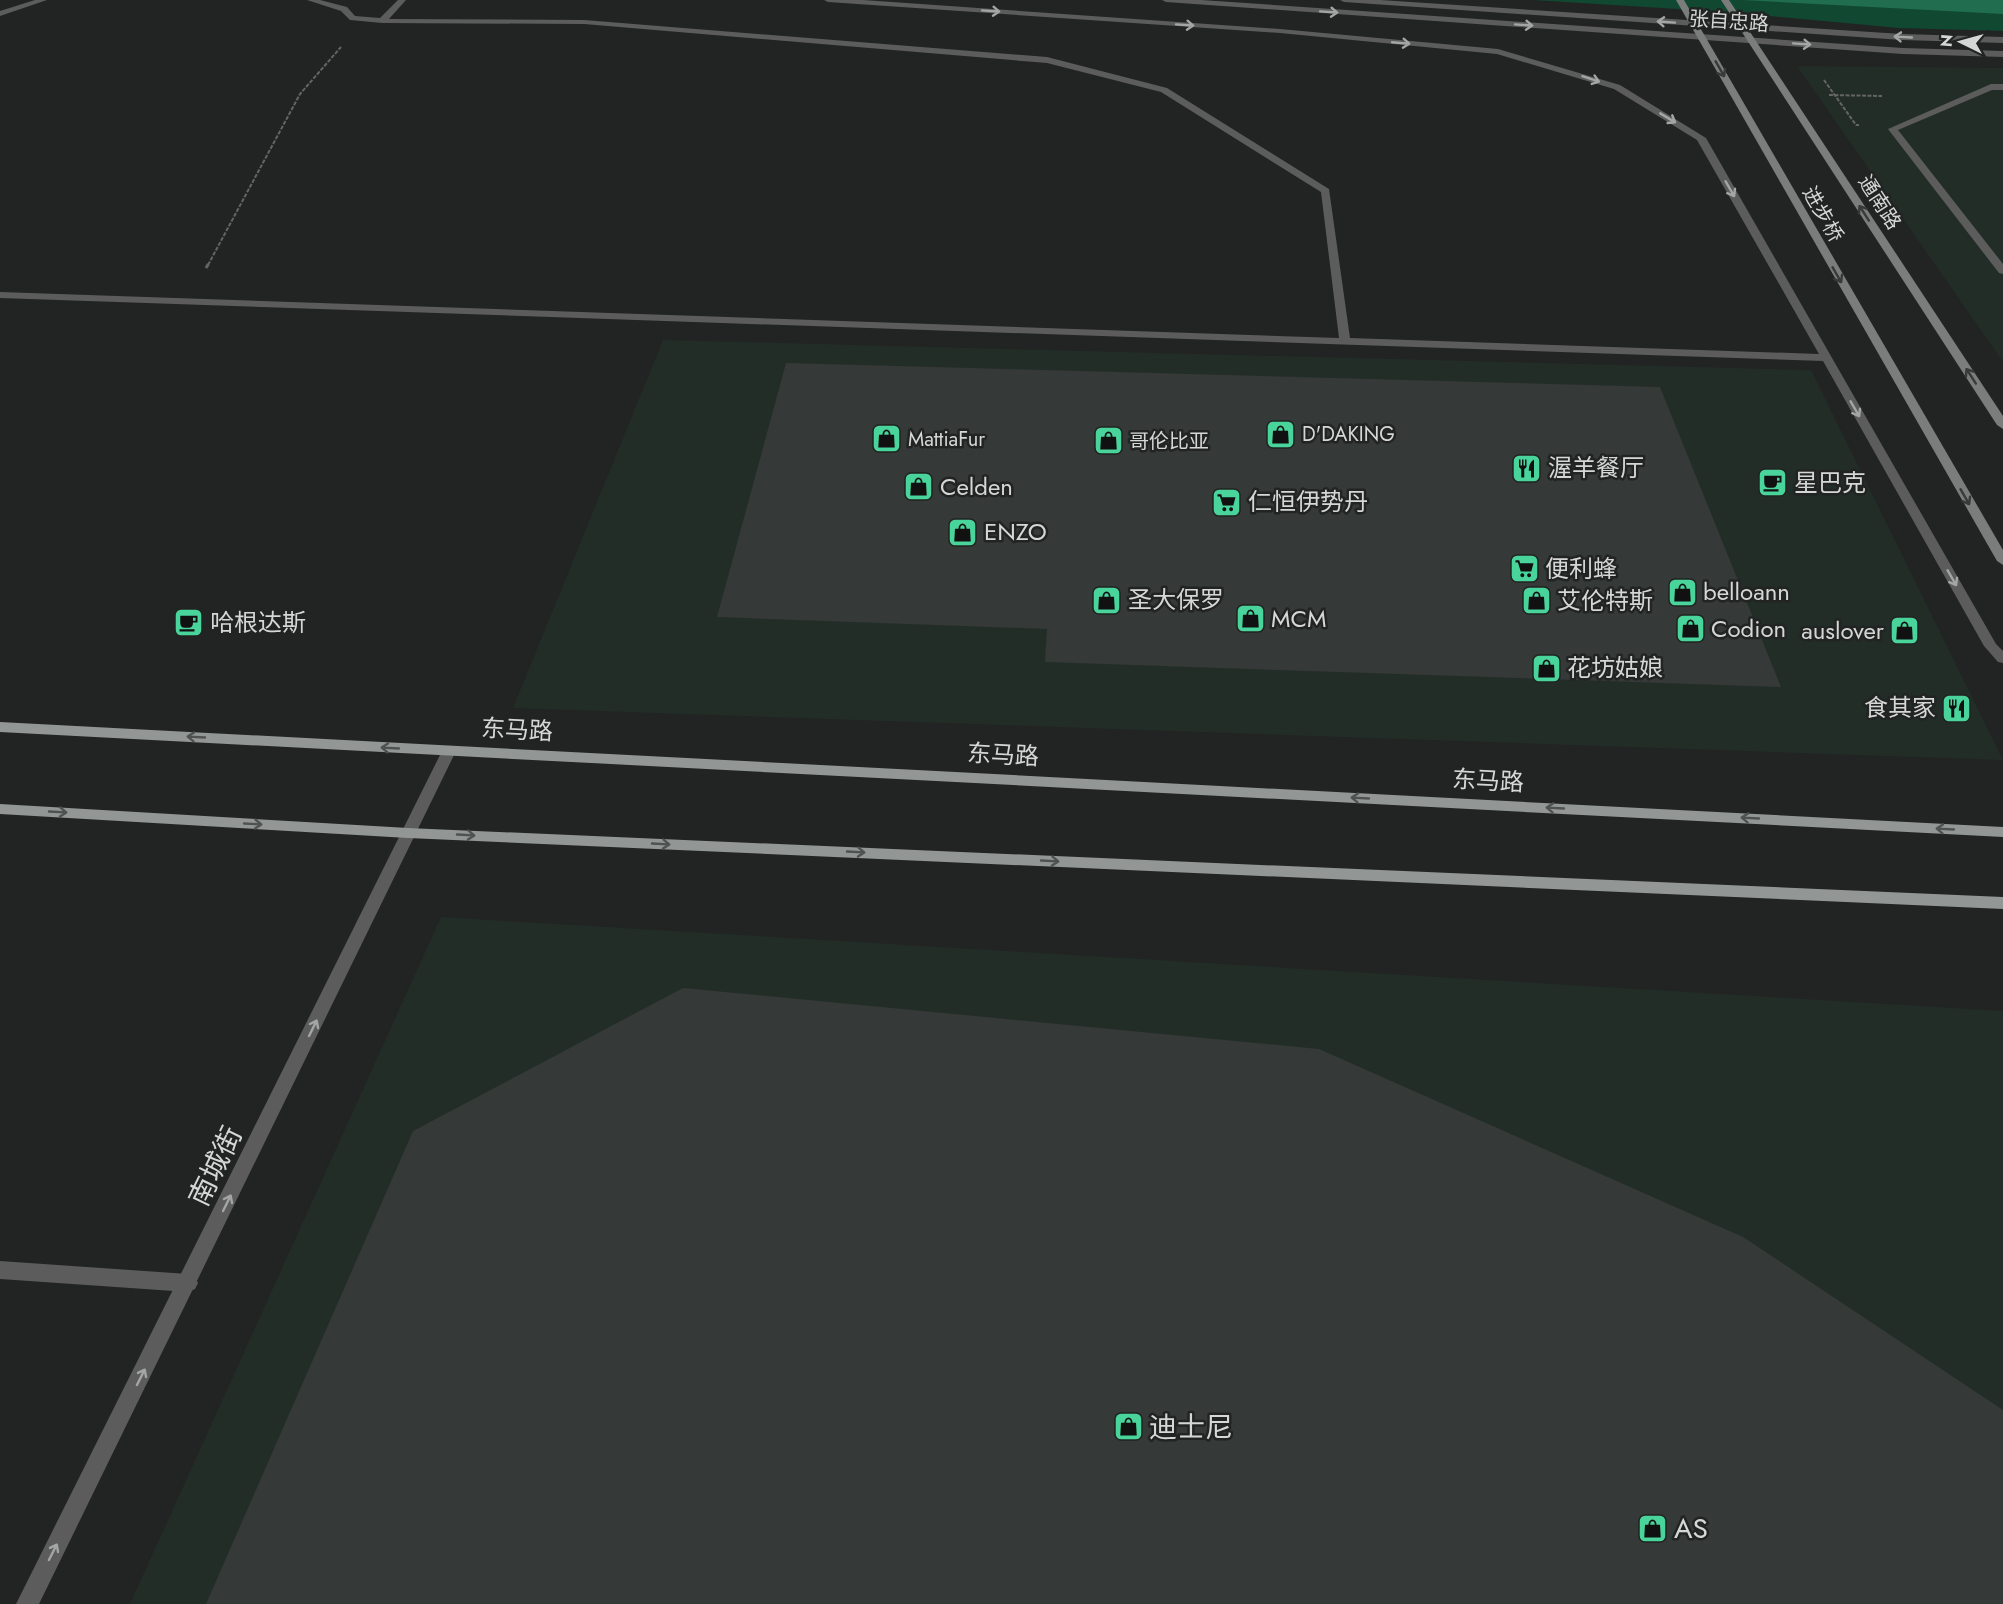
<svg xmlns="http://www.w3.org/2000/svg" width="2003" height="1604" font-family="Jost,'Noto Sans SC',sans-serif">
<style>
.built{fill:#232d28}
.green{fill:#114832}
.water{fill:#206e4f}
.building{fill:#353937}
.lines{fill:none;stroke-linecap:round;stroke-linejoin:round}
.path-far1{stroke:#636564;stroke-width:2;stroke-dasharray:4 1.5;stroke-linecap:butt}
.path{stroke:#636564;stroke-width:3;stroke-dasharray:4.5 2;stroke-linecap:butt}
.minor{fill:#5b5c5b;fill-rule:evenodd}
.tertiary{fill:#5b5c5b;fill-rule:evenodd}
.secondary{fill:#7a7d7b;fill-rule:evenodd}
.primary{fill:#929694;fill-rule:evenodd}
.oneway{stroke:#a4a6a5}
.oneway2{stroke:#373a38}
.oneway3{stroke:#4e5250}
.labels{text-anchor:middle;stroke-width:5;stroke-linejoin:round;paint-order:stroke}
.far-street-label{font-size:20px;fill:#d5d7d6;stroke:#212422}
.far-poi-label{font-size:20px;fill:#d5d7d6;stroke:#212422;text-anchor:start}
.poi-label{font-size:24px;fill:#d5d7d6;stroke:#212422;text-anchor:start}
.street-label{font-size:24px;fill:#d5d7d6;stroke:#212422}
.near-street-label{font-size:28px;fill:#d5d7d6;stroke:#212422}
.near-poi-label{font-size:28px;fill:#d5d7d6;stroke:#212422;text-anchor:start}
</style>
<rect width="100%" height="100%" fill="#212422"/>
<g class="built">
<polygon points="1797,66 2003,68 2003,362"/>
<polygon points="663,340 1811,370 2003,760 513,708"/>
<polygon points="441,917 2003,1011 2003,1604 130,1604"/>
</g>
<polygon class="green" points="1533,0 2003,0 2003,31 1899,28 1726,12"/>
<polygon class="water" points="1743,0 2003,0 2003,14"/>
<g class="building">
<polygon points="786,363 1660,387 1781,687 1045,662 1047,629 717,617"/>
<polygon points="683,988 1319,1049 1743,1237 2003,1410 2003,1604 206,1604 413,1131"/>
</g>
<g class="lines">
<g class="path-far1">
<polyline points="1824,80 1856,125 1859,125"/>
<polyline points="1829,95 1882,96"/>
<polyline points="208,265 300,94 341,47"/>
</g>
<polyline class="path" points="206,268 209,263"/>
<g class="minor">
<polygon points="35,0 47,0 0,16 0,11"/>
<polygon points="307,0 320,0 347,7 355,16 380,18 398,0 406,0 389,19 584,20 1047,57 1167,88 1329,189 1350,338 1819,354 1697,140 1614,89 1497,54 1280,33 828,2 824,0 863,0 1280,29 1498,49 1620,85 1706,138 1996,644 2003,651 2003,663 1998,662 1984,646 1823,361 0,298 0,292 1339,338 1321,192 1161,92 1047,63 584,24 382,23 350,20 341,11"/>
<polygon points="1991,84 2003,84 2003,90 1992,90 1898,130 2003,264 2003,274 1999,273 1888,129"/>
<polygon points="0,1261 188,1274 195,1277 198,1283 195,1289 188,1292 0,1279"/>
</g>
<g class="tertiary">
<polygon points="1162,0 1201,0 1903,48 2003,51 2003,57 1903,54 1166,2"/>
<polygon points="1340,0 1380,0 1902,34 2003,37 2003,43 1902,40 1344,2"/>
<polygon points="449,746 456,751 39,1604 16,1604 442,751"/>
</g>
<g class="secondary">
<polygon points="1676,0 1684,0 2003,550 2003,565 1997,561"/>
<polygon points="1721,0 1729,0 2003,416 2003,429 1997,425"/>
</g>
<g class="primary">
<polygon points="0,722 2003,827 2003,837 0,732"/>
<polygon points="0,804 408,828 2003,897 2003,909 408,838 0,814"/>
</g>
</g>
<defs><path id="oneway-shaft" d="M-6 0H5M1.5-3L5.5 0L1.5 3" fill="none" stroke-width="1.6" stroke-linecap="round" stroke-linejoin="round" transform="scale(1.5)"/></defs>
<g class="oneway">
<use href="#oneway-shaft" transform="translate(991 11) rotate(4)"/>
<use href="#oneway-shaft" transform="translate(1329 12) rotate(4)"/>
<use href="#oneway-shaft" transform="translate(1666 22) rotate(-176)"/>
<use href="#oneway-shaft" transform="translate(1185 25) rotate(4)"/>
<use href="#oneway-shaft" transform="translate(1524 25) rotate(4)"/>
<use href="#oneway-shaft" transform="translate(1903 37) rotate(-177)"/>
<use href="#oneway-shaft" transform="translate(1401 43) rotate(5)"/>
<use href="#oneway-shaft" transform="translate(1802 44) rotate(4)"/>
<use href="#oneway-shaft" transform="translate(1591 79) rotate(18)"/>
<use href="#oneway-shaft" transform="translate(1668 118) rotate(31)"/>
<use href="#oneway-shaft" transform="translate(1730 189) rotate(60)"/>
<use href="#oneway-shaft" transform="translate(1855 409) rotate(60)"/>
<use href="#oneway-shaft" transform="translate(1952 578) rotate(60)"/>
<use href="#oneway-shaft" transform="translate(313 1028) rotate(-64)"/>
<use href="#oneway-shaft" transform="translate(227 1203) rotate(-64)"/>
<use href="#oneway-shaft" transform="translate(141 1377) rotate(-63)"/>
<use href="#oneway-shaft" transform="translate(53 1552) rotate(-63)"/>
</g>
<g class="oneway2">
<use href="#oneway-shaft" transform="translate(1720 69) rotate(60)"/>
<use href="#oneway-shaft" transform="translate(1864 213) rotate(-123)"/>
<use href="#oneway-shaft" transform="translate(1837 275) rotate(60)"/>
<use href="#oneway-shaft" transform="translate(1971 376) rotate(-123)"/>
<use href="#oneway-shaft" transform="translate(1965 497) rotate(60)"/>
</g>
<g class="oneway3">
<use href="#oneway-shaft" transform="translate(196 737) rotate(-177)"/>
<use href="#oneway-shaft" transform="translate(390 748) rotate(-177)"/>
<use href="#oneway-shaft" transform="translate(1360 798) rotate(-177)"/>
<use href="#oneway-shaft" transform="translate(1555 808) rotate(-177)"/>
<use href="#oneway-shaft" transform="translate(58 812) rotate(3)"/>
<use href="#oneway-shaft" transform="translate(1750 818) rotate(-177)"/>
<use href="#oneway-shaft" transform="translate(253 824) rotate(3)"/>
<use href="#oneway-shaft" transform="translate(1945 829) rotate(-177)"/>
<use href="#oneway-shaft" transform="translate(466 835) rotate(3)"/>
<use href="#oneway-shaft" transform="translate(661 844) rotate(3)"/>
<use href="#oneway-shaft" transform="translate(856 852) rotate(3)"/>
<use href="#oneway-shaft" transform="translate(1050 861) rotate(3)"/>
</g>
<defs>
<symbol id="shop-square" viewBox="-11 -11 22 22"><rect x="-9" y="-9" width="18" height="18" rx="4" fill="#49d49c" stroke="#212422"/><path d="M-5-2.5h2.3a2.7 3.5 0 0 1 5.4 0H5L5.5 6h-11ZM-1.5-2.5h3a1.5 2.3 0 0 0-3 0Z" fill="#111"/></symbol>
<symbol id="restaurant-square" viewBox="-11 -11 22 22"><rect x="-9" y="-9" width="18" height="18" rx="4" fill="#49d49c" stroke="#212422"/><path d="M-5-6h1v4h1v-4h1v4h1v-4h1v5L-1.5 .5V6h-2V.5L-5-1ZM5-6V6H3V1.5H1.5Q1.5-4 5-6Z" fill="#111"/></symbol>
<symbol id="cafe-square" viewBox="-11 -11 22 22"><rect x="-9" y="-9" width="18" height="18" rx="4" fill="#49d49c" stroke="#212422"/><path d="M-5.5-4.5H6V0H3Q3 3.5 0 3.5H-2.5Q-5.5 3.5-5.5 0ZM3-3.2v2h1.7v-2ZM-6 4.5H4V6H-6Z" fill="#111"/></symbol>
<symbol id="supermarket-square" viewBox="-11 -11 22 22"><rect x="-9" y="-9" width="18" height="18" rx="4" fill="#49d49c" stroke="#212422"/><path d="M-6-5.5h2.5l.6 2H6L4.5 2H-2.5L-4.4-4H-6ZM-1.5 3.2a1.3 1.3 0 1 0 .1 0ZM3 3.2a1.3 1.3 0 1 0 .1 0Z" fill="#111"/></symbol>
</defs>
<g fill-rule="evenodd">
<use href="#shop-square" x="1264" y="418" width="33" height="33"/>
<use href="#shop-square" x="870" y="422" width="33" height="33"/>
<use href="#shop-square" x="1092" y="424" width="33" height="33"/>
<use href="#restaurant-square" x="1510" y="452" width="33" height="33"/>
<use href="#cafe-square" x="1756" y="466" width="33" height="33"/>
<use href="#shop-square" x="902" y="470" width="33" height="33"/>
<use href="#supermarket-square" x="1210" y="486" width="33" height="33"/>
<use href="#shop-square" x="946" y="516" width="33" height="33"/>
<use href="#supermarket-square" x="1508" y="552" width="33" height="33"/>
<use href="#shop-square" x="1666" y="576" width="33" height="33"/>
<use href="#shop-square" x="1090" y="584" width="33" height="33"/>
<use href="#shop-square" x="1520" y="584" width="33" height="33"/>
<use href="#shop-square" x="1234" y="602" width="33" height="33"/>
<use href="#cafe-square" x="172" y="606" width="33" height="33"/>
<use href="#shop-square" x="1674" y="612" width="33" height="33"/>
<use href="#shop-square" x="1888" y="614" width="33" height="33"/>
<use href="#shop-square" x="1530" y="652" width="33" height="33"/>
<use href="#restaurant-square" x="1940" y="692" width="33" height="33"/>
<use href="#shop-square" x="1112" y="1410" width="33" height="33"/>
<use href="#shop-square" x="1636" y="1512" width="33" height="33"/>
</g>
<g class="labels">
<g class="far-street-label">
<text transform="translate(1729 21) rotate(4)" y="7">张自忠路</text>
<text transform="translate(1880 202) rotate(57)" y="7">通南路</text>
<text transform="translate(1823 214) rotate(60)" y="7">进步桥</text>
</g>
<g class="far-poi-label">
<text x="1302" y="441">D'DAKING</text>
<text x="908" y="446">MattiaFur</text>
<text x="1129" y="448">哥伦比亚</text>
</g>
<g class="poi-label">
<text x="1548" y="476">渥羊餐厅</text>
<text x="1794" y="491">星巴克</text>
<text x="940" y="495">Celden</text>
<text x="1248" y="510">仁恒伊势丹</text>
<text x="984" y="540">ENZO</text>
<text x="1545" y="577">便利蜂</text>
<text x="1703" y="600">belloann</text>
<text x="1128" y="608">圣大保罗</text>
<text x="1557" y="609">艾伦特斯</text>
<text x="1271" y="627">MCM</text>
<text x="210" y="631">哈根达斯</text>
<text x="1711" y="637">Codion</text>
<text x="1884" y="639" text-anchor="end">auslover</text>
<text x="1567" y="676">花坊姑娘</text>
<text x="1936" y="716" text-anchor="end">食其家</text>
</g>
<g class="street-label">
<text transform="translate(517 730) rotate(3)" y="8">东马路</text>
<text transform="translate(1003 755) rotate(3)" y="8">东马路</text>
<text transform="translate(1488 781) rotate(3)" y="8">东马路</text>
</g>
<g class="near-street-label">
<text transform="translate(215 1166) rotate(-64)" y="10">南城街</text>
</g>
<g class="near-poi-label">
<text x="1149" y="1437">迪士尼</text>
<text x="1674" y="1538">AS</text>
</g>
</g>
<g transform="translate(1961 42) rotate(275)" stroke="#212422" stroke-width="4.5" paint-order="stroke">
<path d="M0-4.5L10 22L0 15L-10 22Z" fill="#d5d7d6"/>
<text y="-9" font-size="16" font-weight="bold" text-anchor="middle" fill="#d5d7d6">N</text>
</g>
</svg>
